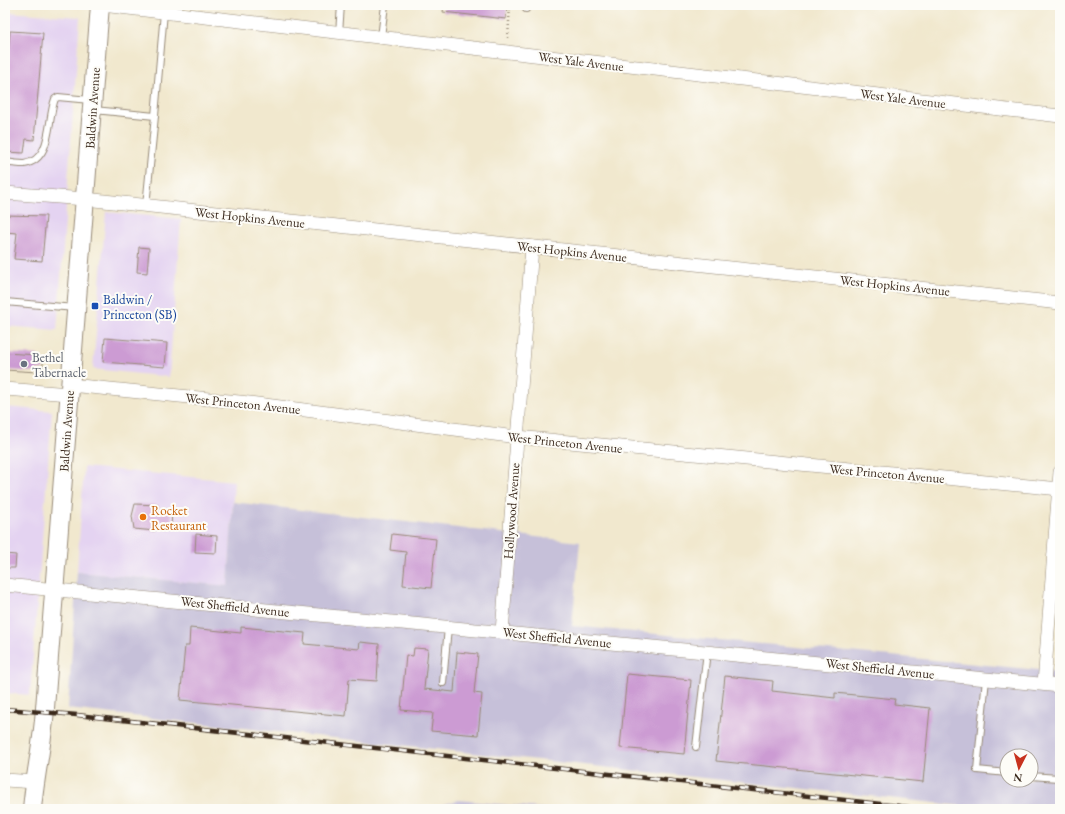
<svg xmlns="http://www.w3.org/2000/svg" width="1065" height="814" font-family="'EB Garamond',serif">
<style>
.built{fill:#e4d3f1}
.industrial{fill:#c6c0d9;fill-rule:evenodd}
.building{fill:#cc9bd3}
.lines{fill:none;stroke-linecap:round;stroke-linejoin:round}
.service-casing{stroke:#968976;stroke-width:8}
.minor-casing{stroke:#968976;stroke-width:14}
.secondary-casing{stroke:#968976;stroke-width:20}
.path{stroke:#968976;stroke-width:2.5;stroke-dasharray:1 3;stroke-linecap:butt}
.service{stroke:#fff;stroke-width:6}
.minor{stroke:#fff;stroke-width:13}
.secondary{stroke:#fff;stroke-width:18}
.rail-casing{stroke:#3b2a1e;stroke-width:4.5}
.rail{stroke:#fdfcf7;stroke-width:3;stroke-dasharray:9;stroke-linecap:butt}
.transit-dot{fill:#1a4fb4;stroke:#fdfcf7;stroke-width:1.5}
.worship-dot{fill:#6b7280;stroke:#fdfcf7;stroke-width:1.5}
.food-dot{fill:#e8710a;stroke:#fdfcf7;stroke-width:1.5}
.labels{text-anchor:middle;stroke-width:4;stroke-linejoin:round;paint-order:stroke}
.street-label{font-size:13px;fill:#3b2a1e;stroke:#fdfcf7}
.transit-label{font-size:13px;fill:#164399;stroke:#fdfcf7;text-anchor:start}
.worship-label{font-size:13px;fill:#5b616d;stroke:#fdfcf7;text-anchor:start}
.food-label{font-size:13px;fill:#c56008;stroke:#fdfcf7;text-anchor:start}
</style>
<rect width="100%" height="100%" fill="#fdfcf7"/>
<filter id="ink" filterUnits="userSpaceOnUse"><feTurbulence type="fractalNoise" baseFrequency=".025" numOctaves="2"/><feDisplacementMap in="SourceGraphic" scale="8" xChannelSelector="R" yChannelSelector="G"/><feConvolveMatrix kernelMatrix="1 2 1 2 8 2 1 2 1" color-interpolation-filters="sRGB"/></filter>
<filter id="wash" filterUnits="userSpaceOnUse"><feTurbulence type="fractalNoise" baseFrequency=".012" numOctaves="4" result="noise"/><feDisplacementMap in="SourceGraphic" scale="16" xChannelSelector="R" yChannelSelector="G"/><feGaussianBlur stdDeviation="0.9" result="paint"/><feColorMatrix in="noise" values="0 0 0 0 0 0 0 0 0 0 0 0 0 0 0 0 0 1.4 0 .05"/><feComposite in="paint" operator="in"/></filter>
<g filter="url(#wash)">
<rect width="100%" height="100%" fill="#f1e8ce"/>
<g class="built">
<polygon points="5,12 80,17 57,330 5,326"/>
<polygon points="106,212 181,219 169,377 93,369"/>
<polygon points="5,407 52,411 30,695 5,693"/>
<polygon points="84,467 234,481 228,586 77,572"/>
</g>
<g class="industrial">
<path d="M 233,502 L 580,542 L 572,626 L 1060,672 L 1060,809 L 990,809 L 68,709 L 77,572 L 228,586 ZM 1007,756 L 1031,756 L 1031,780 L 1007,780 Z"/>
<polygon points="459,800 549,809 426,809"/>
</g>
<g id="blocks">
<g class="building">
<polygon points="444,5 507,5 506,19 443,12"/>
<polygon points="10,31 43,33 34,140 26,139 24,153 6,152 8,123 5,123 5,91"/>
<polygon points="5,215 46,216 42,261 14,259 17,233 5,232"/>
<polygon points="139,247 149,248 147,273 137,272"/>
<polygon points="105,338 167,343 165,367 103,362"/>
<polygon points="5,353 38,355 38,358 43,359 43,369 37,369 37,372 5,370"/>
<polygon points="135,504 158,505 158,509 172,510 171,529 156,528 155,531 134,529 132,516"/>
<polygon points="196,534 217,536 216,553 195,552"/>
<polygon points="392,534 436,539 431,588 403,585 406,552 390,550"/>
<polygon points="5,554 16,555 15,568 5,568"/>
<polygon points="241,627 305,633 304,644 359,649 360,642 379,644 377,681 349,679 346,716 180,700 185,646 189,646 190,628 241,633"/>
<polygon points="414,648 428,649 424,689 454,692 457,652 478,654 474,693 482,694 478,735 431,731 433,713 401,710 406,655 413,656"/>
<polygon points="627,674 691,680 684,754 620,748"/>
<polygon points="725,676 773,681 772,691 835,698 835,693 895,699 894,704 930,708 923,782 716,761"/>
</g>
</g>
</g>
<g filter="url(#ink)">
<use href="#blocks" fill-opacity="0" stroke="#968976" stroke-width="1"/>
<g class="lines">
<defs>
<g id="service">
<polyline points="526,9 526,5"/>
<polyline points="339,33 341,5"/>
<polyline points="381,37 385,5"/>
<polyline points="94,110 155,116 164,12"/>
<path d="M 5,162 C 11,163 18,164 24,164 C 53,160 47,119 55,99 L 58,97 L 90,100"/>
<polyline points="146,206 155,116"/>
<polyline points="5,302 75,308"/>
<polyline points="986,679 977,770 1007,773"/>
<polyline points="443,683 448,627"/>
<polyline points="696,747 707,651"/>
<polyline points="1031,776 1058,778"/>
</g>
<g id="minor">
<polyline points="102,5 1060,116"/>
<polyline points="5,193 85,199 1060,303"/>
<polyline points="70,385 249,403 517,437 1060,489"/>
<polyline points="5,389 70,394"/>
<polyline points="5,585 1060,686"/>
<polyline points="502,632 532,247"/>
<polyline points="1044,684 1060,472"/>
<polyline points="5,780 35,782"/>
</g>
<path id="secondary" d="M 32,809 C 35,775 43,742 45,708 C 64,474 83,240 100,5"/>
</defs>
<use href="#service" class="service-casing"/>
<use href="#minor" class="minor-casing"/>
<use href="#secondary" class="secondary-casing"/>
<polyline class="path" points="508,38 510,5"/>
<use href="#service" class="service"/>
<use href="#minor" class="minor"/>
<use href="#secondary" class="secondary"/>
<defs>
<polyline id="rail" points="5,709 77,715 926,809"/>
</defs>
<use href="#rail" class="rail-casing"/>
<use href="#rail" class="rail"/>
</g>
</g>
<rect class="transit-dot" x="91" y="302" width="8" height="8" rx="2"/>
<circle class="worship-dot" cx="24" cy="364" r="4"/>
<circle class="food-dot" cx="143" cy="517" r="4"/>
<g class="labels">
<g class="street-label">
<text transform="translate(581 61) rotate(7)" y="5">West Yale Avenue</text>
<text transform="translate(903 98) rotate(7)" y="5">West Yale Avenue</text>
<text transform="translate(92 108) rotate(-86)" y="5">Baldwin Avenue</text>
<text transform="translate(250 217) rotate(6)" y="5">West Hopkins Avenue</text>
<text transform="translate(572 251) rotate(6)" y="5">West Hopkins Avenue</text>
<text transform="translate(895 285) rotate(6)" y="5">West Hopkins Avenue</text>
<text transform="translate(243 403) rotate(6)" y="5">West Princeton Avenue</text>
<text transform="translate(66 431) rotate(-86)" y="5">Baldwin Avenue</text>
<text transform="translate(565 442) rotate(6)" y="5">West Princeton Avenue</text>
<text transform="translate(887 473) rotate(5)" y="5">West Princeton Avenue</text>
<text transform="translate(511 511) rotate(-86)" y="5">Hollywood Avenue</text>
<text transform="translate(235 606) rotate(6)" y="5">West Sheffield Avenue</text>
<text transform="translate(557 637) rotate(6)" y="5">West Sheffield Avenue</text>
<text transform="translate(880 668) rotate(6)" y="5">West Sheffield Avenue</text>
</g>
<g class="transit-label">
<text x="103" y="304">Baldwin /<tspan x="103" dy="15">Princeton (SB)</tspan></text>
</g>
<g class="worship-label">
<text x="32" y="362">Bethel<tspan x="32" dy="15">Tabernacle</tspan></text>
</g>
<g class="food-label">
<text x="151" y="515">Rocket<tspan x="151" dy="15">Restaurant</tspan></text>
</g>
</g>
<rect width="1065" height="814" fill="none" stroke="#fdfcf7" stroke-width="20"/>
<g transform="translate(1019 768) rotate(186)"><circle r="19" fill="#fdfcf7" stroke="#afa8a0"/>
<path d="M0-3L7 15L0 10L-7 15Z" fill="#c8321e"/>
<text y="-6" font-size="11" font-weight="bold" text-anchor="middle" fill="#3b2a1e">N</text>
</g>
</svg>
